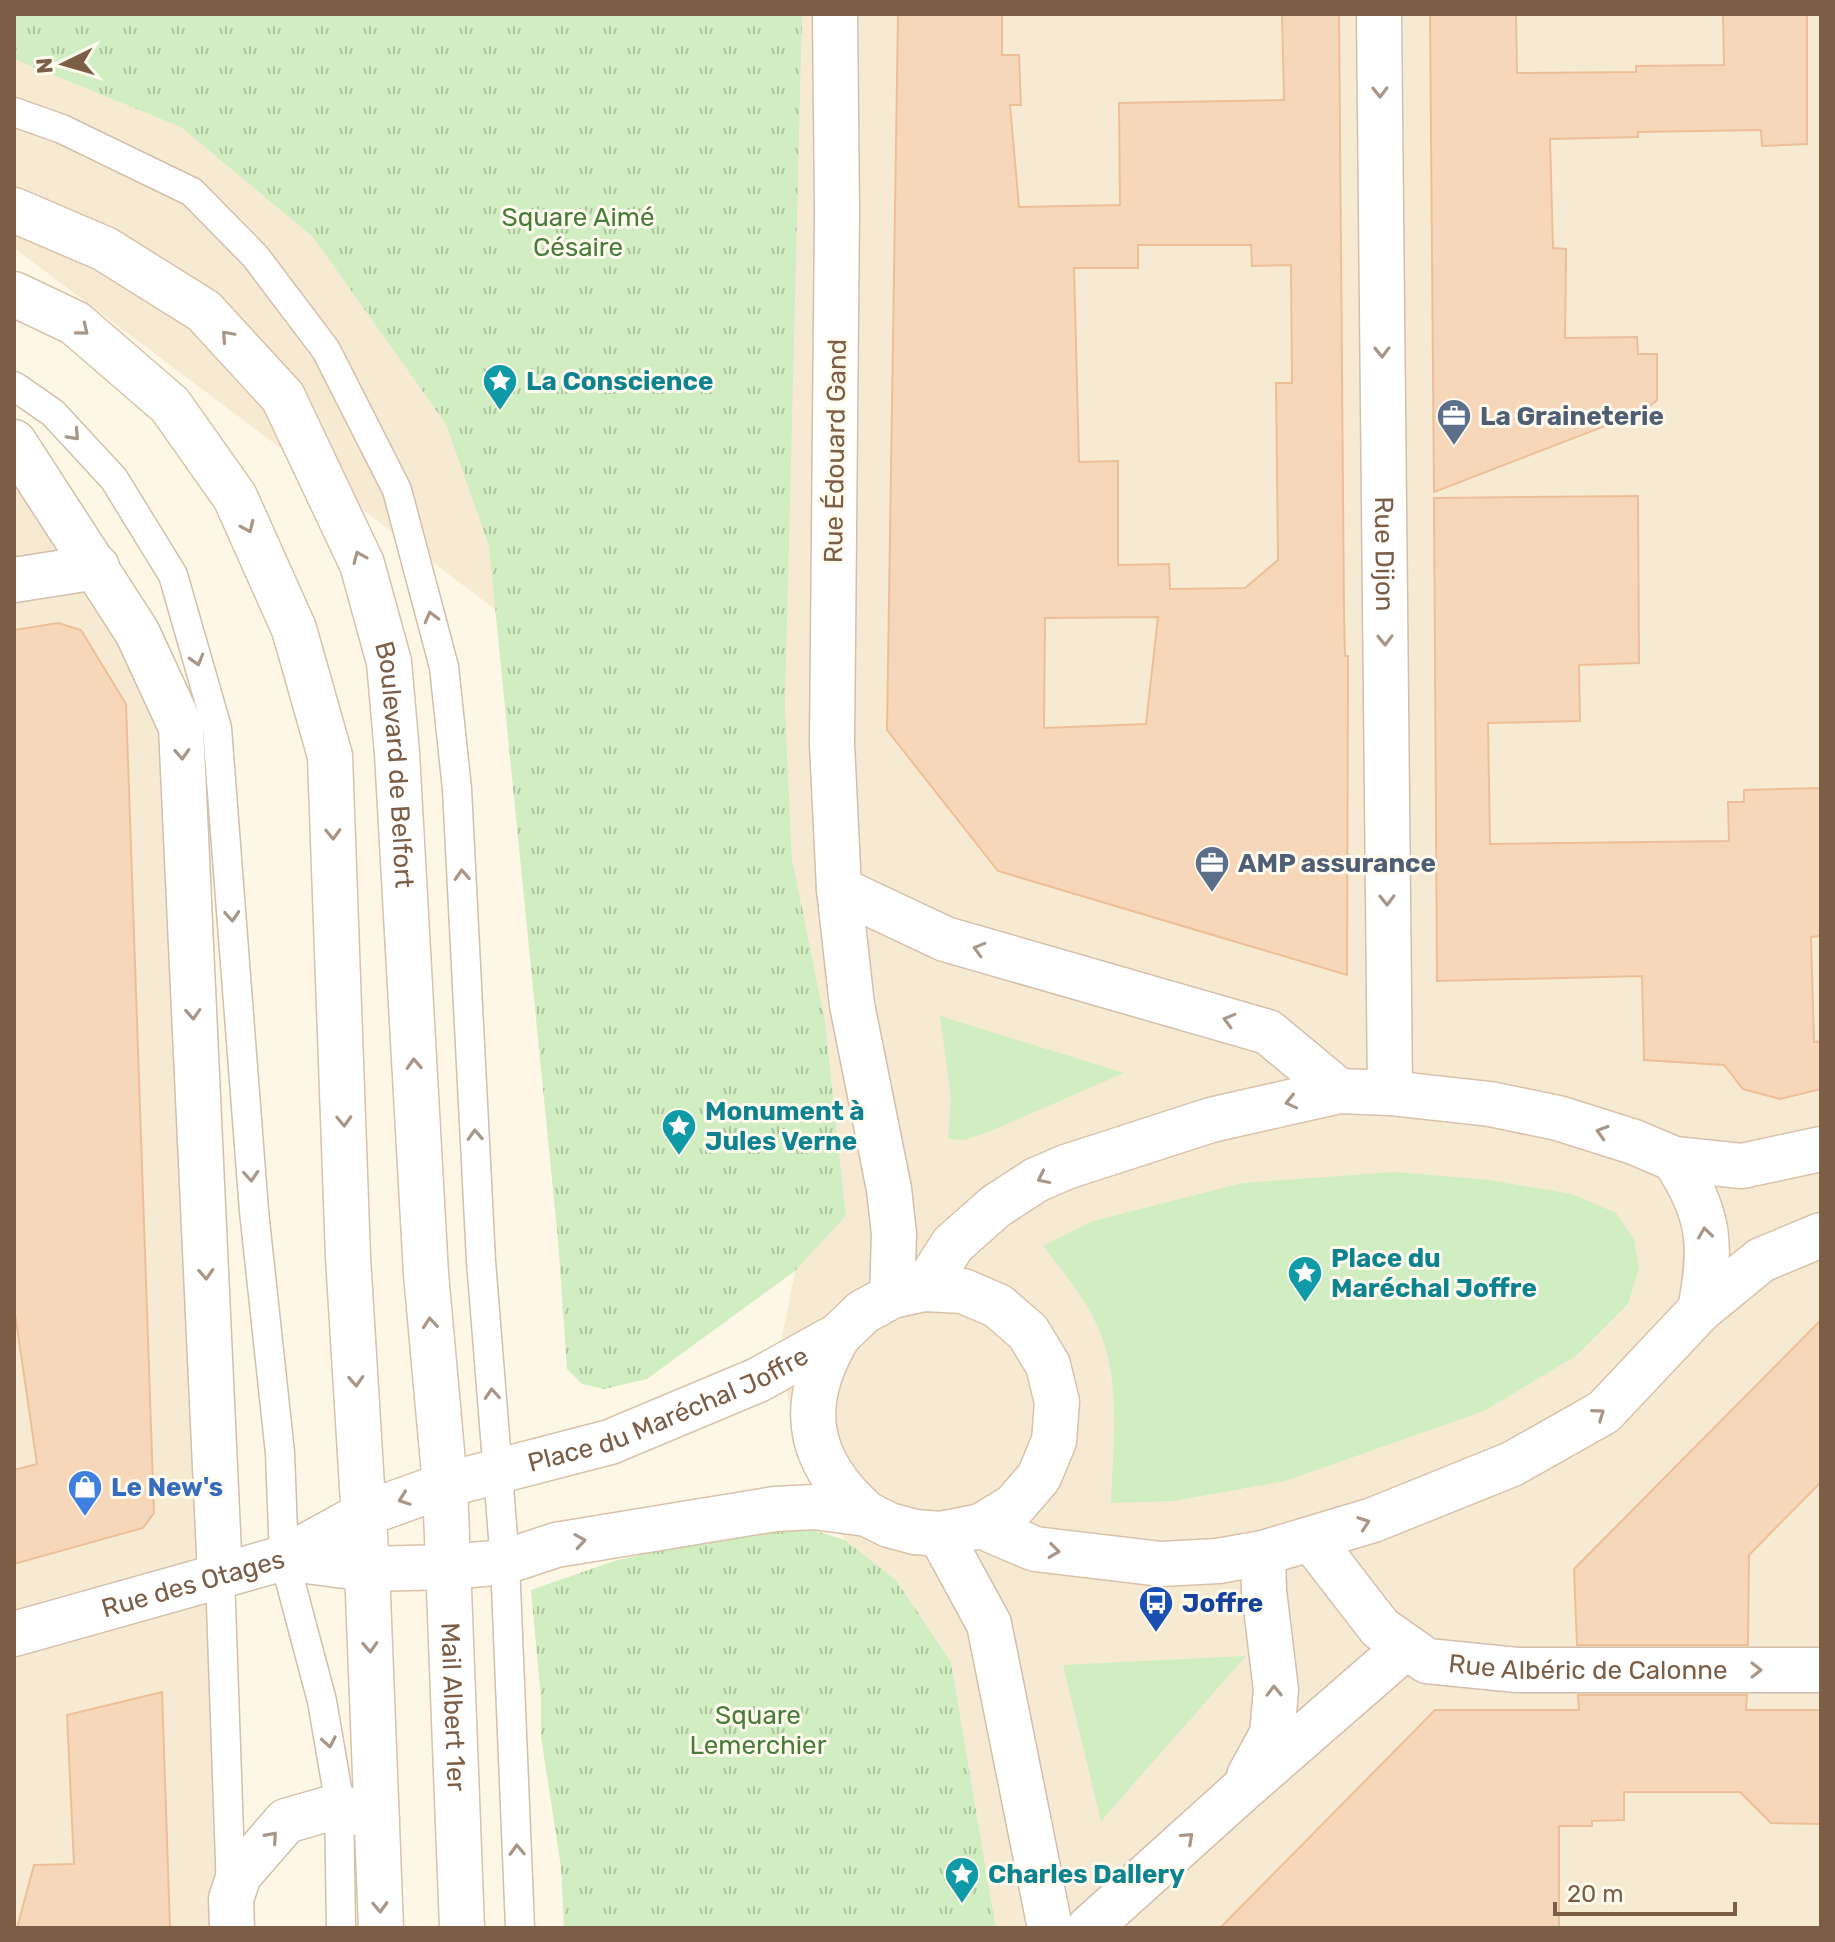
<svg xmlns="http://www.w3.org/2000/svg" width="1835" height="1942" font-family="Rubik,sans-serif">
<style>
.residential{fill:#f7ead3}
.grass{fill:#d0eec2}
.park{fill:url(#park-tufts)}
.building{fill:#f7d7ba;stroke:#ecbf98;stroke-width:2;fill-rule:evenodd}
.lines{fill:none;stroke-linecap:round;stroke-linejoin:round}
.lane-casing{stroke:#d3bfaa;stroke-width:31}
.street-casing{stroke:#d3bfaa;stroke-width:47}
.secondary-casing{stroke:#d9c2a9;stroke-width:47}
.lane{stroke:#fff;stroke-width:28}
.street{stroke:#fff;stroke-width:44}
.secondary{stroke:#fff;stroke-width:44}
.oneway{stroke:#aa9687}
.labels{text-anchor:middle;stroke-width:6;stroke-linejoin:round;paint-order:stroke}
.park-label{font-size:26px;fill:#487c3b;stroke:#fffaee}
.culture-label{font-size:26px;font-weight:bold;fill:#0d838f;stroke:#fffaee;text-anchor:start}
.service-label{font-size:26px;font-weight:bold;fill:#4e5e75;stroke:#fffaee;text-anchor:start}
.street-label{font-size:26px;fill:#7c5e47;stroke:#fffaee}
.shop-label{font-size:26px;font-weight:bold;fill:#366cbe;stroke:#fffaee;text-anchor:start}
.transit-label{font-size:26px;font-weight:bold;fill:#164399;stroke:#fffaee;text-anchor:start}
</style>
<defs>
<pattern id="park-tufts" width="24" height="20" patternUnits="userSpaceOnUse" patternTransform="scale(2)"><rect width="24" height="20" fill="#d0eec2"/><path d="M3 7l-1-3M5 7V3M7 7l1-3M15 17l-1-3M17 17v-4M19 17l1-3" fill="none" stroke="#aec49f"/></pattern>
</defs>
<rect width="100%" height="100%" fill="#fff7e6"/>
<g class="residential">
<polygon points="14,14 1821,14 1821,1928 996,1928 951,1662 896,1580 845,1540 801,1460 779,1353 795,1271 846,1216 825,1021 792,859 785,706 787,626 532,637 14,248"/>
<polygon points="14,443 181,727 232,1928 14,1928"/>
</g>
<g class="grass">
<polygon points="940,1016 1124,1073 993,1130 965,1140 948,1139 951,1099"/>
<path d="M 1395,1172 L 1489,1180 L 1572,1194 L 1616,1213 L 1634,1239 L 1639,1268 L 1628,1304 L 1576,1356 L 1484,1411 L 1285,1481 L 1174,1501 L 1111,1503 C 1113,1447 1121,1385 1100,1332 C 1087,1300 1064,1273 1043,1246 L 1093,1221 L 1243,1183 Z"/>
<polygon points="1246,1656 1101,1821 1063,1665"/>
</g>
<g class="park">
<polygon points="14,14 802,14 785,706 792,859 825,1021 846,1216 795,1271 647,1379 604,1389 582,1384 567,1369 558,1240 489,546 446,424 313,237 181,127 14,59"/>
<polygon points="788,1522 845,1540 896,1580 951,1662 996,1928 564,1928 561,1867 541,1737 541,1699 531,1590 614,1561"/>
</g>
<g class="building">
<path d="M 898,14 L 1002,14 L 1002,55 L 1019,55 L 1021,105 L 1010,105 L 1019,207 L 1120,205 L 1119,103 L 1284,100 L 1282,14 L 1339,14 L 1344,613 L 1345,656 L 1348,656 L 1347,975 L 998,871 L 887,730 ZM 1138,245 L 1251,245 L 1252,266 L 1291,265 L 1292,383 L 1276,383 L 1278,560 L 1245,588 L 1170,589 L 1169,564 L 1118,565 L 1118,461 L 1079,462 L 1074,268 L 1138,268 ZM 1158,617 L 1146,724 L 1044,728 L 1045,618 Z"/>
<polygon points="1430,14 1516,14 1517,73 1636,72 1636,66 1724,65 1723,14 1807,14 1807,144 1762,146 1761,130 1638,132 1638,137 1550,139 1553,248 1566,249 1565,338 1637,337 1638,354 1657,354 1657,400 1644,411 1434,492"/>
<polygon points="1638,496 1639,663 1579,665 1580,721 1488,723 1490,844 1729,841 1728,802 1744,802 1744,790 1821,788 1821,936 1811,937 1814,1042 1821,1041 1821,1089 1780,1099 1743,1089 1724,1065 1644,1060 1642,976 1437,981 1434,498"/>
<polygon points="58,623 81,630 126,704 154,1513 143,1528 14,1564 14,1470 37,1464 14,1307 14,630"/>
<polygon points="1821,1320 1821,1482 1749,1555 1748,1645 1577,1645 1574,1569"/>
<polygon points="162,1692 170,1928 17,1928 34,1865 74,1864 67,1715"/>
<polygon points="1578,1695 1747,1695 1746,1710 1821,1710 1821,1824 1771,1823 1740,1792 1624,1792 1624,1820 1592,1821 1592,1826 1559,1826 1559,1928 1220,1928 1435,1710 1579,1710"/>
</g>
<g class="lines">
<defs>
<g id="lane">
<polyline points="14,112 62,129 192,192 255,256 326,350 397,490 444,667 457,789 481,1261 505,1562 520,1928"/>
<polyline points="14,386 53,413 114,479 173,575 217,728 254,1211 280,1453 284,1558 322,1701 339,1800 341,1928"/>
<polyline points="220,1576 231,1890"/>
</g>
<g id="street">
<polyline points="835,14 837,211 832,744 839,889 852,1005 889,1189 894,1234 892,1296"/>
<path id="s1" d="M 1379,14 L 1390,1093"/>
<polyline points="14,442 137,632 181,727 220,1576"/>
<polyline points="14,580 97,567"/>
<polyline points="839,889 945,939 1268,1032 1339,1091"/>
<polyline points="940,1534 989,1624 1050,1928"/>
<path id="s2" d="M 1312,1540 L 1380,1628 L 1427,1661 L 1517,1670 L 1821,1670"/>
<polyline points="284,1558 367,1569"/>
<path id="s3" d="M 14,1634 L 284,1558 L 364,1514"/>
<polyline points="1249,1776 1272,1734 1276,1690 1264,1591 1263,1553"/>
<polyline points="232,1928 231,1899 239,1875 286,1821 338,1806 377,1819"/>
<polyline points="1089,1928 1243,1789 1406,1647"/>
</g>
<g id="secondary">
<path id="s4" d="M 14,210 L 105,249 L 204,311 L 283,397 L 362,564 L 389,662 L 397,753 L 426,1274 L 445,1485 L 462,1928"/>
<polyline points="14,294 75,323 170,405 235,497 294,629 330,756 348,1257 367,1569 381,1928"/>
<path d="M 1674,1159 C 1711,1215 1712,1246 1700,1310"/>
<polyline points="924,1289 953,1244 996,1206 1036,1180 1066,1167 1211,1120 1339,1091 1390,1093 1490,1104 1558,1118 1634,1142 1674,1159 1742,1166 1821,1149"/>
<path d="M 839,1335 C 797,1404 806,1461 867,1514"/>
<path id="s5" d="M 364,1514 L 445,1485 L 610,1442 L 758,1380 L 839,1335 L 863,1312 L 892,1296 L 924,1289 L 963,1291 L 998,1306 L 1028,1332 L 1048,1365 L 1057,1402 L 1054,1441 L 1039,1477 L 1014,1506 L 981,1526"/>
<polyline points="367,1569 449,1567 505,1562 556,1545 775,1509 814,1507 867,1514 889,1525 915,1532 940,1534 981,1526 1035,1549 1161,1564 1218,1561 1263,1553 1373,1520 1512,1464 1604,1412 1700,1310 1761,1260 1821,1235"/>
</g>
</defs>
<use href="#lane" class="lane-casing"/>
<use href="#street" class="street-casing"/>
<use href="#secondary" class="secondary-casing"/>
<use href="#lane" class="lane"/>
<use href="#street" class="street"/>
<use href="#secondary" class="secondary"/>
</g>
<defs><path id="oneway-chevron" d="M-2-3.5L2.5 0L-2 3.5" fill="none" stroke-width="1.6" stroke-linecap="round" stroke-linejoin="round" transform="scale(2)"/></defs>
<g class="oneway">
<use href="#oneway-chevron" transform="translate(1380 92) rotate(89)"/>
<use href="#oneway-chevron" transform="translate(83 330) rotate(39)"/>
<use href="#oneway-chevron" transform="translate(227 336) rotate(-132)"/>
<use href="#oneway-chevron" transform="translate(1382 352) rotate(89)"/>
<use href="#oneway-chevron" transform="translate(74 435) rotate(47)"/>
<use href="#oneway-chevron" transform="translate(248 527) rotate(66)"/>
<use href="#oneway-chevron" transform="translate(359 557) rotate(-113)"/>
<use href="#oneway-chevron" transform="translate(431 617) rotate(-105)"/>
<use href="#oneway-chevron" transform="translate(1385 640) rotate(89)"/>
<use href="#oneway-chevron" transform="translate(197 660) rotate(74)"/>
<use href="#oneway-chevron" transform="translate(182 754) rotate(87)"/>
<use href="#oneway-chevron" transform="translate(333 834) rotate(88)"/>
<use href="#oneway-chevron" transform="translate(462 875) rotate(-93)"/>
<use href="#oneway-chevron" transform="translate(1387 900) rotate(89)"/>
<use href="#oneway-chevron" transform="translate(232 916) rotate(86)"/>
<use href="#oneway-chevron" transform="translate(979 949) rotate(-164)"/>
<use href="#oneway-chevron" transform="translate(193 1014) rotate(87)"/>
<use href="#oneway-chevron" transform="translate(1229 1020) rotate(-164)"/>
<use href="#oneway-chevron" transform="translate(414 1064) rotate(-93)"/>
<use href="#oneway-chevron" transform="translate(1291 1102) rotate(167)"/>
<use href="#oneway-chevron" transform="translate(344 1121) rotate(88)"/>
<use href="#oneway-chevron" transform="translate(1602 1132) rotate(-163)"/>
<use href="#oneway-chevron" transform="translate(475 1135) rotate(-93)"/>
<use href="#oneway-chevron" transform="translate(251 1176) rotate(86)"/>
<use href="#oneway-chevron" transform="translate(1043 1178) rotate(154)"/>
<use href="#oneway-chevron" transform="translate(1705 1233) rotate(-98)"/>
<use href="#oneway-chevron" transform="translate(206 1274) rotate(87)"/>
<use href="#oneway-chevron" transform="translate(430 1323) rotate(-95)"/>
<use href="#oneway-chevron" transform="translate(356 1381) rotate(87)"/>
<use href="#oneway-chevron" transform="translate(492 1394) rotate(-94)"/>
<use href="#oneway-chevron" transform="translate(1599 1414) rotate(-35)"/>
<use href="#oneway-chevron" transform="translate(404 1499) rotate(160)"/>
<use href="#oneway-chevron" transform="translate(1364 1523) rotate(-19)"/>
<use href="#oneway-chevron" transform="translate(580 1541) rotate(-9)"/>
<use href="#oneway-chevron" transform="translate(1054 1551) rotate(7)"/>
<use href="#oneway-chevron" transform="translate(370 1647) rotate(87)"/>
<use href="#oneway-chevron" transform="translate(1756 1670)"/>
<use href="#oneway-chevron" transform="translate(1274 1691) rotate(-91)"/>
<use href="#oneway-chevron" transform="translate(329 1742) rotate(80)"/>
<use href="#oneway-chevron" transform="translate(272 1837) rotate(-49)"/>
<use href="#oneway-chevron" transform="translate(1188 1838) rotate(-42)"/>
<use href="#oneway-chevron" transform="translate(517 1850) rotate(-92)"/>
<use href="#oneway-chevron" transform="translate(380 1907) rotate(88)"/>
</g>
<defs>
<symbol id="sight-pin" viewBox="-11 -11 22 30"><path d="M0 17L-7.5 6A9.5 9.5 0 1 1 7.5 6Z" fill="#0f9aa8" stroke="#fffaee"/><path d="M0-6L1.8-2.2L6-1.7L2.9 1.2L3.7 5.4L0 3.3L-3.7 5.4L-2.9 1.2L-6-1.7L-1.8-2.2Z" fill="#fff"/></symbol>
<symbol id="office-pin" viewBox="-11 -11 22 30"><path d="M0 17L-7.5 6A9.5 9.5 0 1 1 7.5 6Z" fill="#5c6f8a" stroke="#fffaee"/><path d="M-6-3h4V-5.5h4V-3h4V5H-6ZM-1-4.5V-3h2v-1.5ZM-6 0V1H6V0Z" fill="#fff"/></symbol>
<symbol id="shop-pin" viewBox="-11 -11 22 30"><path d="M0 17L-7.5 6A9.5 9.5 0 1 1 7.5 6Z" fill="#3f7fe0" stroke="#fffaee"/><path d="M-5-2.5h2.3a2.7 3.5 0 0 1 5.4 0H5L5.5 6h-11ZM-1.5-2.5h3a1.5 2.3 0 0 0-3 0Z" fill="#fff"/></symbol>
<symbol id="bus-pin" viewBox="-11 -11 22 30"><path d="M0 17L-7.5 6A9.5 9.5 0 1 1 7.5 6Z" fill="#1a4fb4" stroke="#fffaee"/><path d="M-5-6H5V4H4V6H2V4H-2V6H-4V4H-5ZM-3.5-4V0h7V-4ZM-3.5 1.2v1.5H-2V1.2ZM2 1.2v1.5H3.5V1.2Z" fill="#fff"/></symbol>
</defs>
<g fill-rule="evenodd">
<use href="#sight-pin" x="480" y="361" width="40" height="54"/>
<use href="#office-pin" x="1434" y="396" width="40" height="54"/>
<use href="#office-pin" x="1192" y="843" width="40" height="54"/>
<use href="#sight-pin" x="659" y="1106" width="40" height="54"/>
<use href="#sight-pin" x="1285" y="1253" width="40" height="54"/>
<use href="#shop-pin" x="65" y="1467" width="40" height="54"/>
<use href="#bus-pin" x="1136" y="1583" width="40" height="54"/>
<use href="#sight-pin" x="942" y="1854" width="40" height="54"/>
</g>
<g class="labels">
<g class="park-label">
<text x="578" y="226">Square Aimé<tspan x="578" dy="30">Césaire</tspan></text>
<text x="758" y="1724">Square<tspan x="758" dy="30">Lemerchier</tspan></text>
</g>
<g class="culture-label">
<text x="526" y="390">La Conscience</text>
<text x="705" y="1120">Monument à<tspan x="705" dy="30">Jules Verne</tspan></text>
<text x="1331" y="1267">Place du<tspan x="1331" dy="30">Maréchal Joffre</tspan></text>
<text x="988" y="1883">Charles Dallery</text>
</g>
<g class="service-label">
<text x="1480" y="425">La Graineterie</text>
<text x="1238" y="872">AMP assurance</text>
</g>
<g class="street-label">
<text transform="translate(835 451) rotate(-89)" y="9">Rue Édouard Gand</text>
<text dy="9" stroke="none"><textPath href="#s1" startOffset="540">Rue Dijon</textPath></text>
<text dy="9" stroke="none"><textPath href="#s4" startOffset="722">Boulevard de Belfort</textPath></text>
<text dy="9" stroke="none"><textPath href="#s5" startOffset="322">Place du Maréchal Joffre</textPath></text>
<text dy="9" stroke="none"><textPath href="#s3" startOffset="186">Rue des Otages</textPath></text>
<text dy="9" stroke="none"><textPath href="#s2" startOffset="330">Rue Albéric de Calonne</textPath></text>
<text dy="9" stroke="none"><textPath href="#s4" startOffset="1666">Mail Albert 1er</textPath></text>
</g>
<g class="shop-label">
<text x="111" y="1496">Le New's</text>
</g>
<g class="transit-label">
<text x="1182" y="1612">Joffre</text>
</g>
</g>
<rect width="1835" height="1942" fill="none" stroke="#7c5e47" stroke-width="32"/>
<g transform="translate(64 64) rotate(265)" stroke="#fffaee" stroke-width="6" paint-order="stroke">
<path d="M0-6L14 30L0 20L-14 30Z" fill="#7c5e47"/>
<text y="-12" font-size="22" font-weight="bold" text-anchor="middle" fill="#7c5e47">N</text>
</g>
<path d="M1555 1902v12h180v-12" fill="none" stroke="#7c5e47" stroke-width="4"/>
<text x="1567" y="1902" font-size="24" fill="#7c5e47" stroke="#fffaee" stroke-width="6" paint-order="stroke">20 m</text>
</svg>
